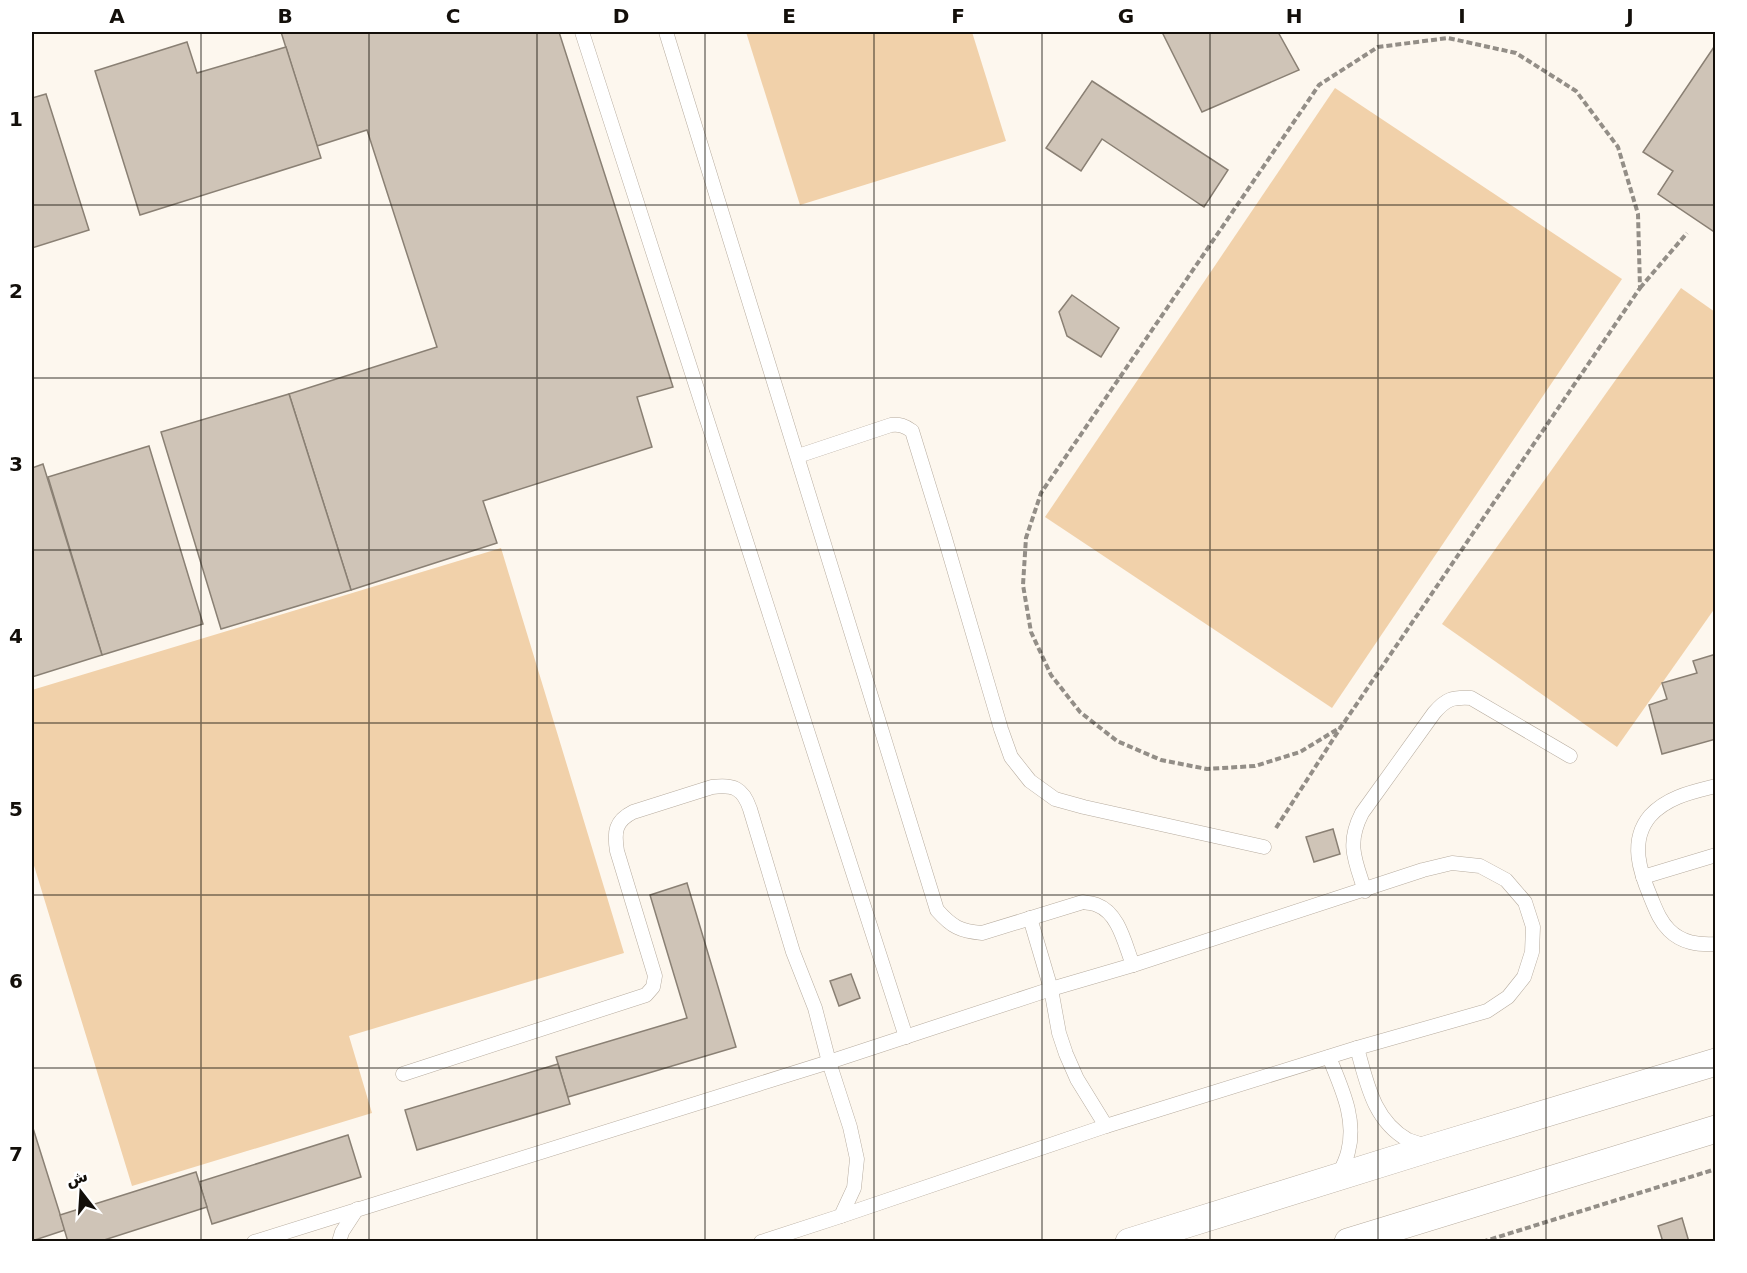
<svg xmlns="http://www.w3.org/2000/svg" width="1747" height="1273" font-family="'DejaVu Sans',Vazirmatn,sans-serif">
<rect width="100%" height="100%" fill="#fdf7ee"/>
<g fill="#f1d1aa">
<path d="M746,32H972L1006,141L800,205Z"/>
<path d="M1335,88L1622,279L1332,708L1045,517Z"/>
<path d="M1681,288L1715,312V608L1617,747L1442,624Z"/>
<path d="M501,548L624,953L349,1036L372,1113L132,1186L32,859V690Z"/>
</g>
<g fill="#cfc4b7" stroke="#8a8074" stroke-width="1.5">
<path d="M281,32H559L673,387L637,397L652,447L483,501L497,543L351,590L289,394L437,347L367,130L317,146Z"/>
<path d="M1162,32H1278L1299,70L1202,112Z"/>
<path d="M187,42L197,73L286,47L321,158L140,215L95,71Z"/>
<path d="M1716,44V233L1658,194L1673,171L1643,152Z"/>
<path d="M1092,81L1228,170L1204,207L1102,139L1081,171L1046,148Z"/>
<path d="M46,94L89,230L32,248V98Z"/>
<path d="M1072,295L1119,328L1101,357L1067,336L1059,312Z"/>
<path d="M289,394L351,590L221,629L161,432Z"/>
<path d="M149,446L203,624L102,655L48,477Z"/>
<path d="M43,464L102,655L32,677V468Z"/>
<path d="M1716,654V739L1662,754L1649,705L1667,699L1662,683L1697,673L1693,661Z"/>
<path d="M1333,829L1340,854L1314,862L1306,837Z"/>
<path d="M687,883L736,1047L568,1097L556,1057L687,1018L650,895Z"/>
<path d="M851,974L860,998L839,1006L830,981Z"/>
<path d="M558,1064L570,1104L417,1150L405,1110Z"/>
<path d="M32,1125L65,1230L32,1241Z"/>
<path d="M348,1135L361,1177L212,1224L199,1182Z"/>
<path d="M196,1172L207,1207L98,1242H68L60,1215Z"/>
<path d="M1682,1218L1689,1242H1663L1658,1226Z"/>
</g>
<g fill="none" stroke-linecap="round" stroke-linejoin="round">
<g stroke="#b7ac9f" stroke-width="15">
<g id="service">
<path d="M582,32L906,1037"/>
<path d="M666,32L937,910C952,927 960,931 982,933L1083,902C1087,903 1093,903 1097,905C1119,913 1125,945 1133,965"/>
<path d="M798,456L891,425C900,424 905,426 912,431L944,535L1001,729L1011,757L1030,781L1055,799L1084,807L1264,847"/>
<path d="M1716,786C1692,792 1667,797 1650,816C1629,841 1640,872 1651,898C1656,910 1660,921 1669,930C1682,943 1698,945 1716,944"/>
<path d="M1643,877L1716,855"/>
<path d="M1365,891C1355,860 1346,844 1362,813L1434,713C1446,699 1452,697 1471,698L1570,756"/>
<path d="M1030,918L1051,989L1059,1033L1066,1054L1077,1079L1106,1126"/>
<path d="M1357,1048C1367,1083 1373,1120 1408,1140C1414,1142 1420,1144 1426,1146"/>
<path d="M1329,1057C1341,1087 1357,1119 1348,1152C1346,1161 1341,1170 1337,1178"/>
<path d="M403,1074L646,995L653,987L655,976L617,851C614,832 615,821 633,812L712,787C733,784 743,788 750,809L793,952L815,1008L829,1062L850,1127L857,1159L854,1188L841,1216"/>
<path d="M254,1242L829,1062L1051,989L1133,965L1423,870L1452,863L1480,866L1506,880L1525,902L1533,927L1532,952L1524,977L1508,997L1487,1011L1357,1048L1106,1126L841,1216L761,1242"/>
<path d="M339,1242L342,1232L357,1209"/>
</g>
</g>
<g stroke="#b7ac9f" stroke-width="28">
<g id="minor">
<path d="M1129,1242L1431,1148L1716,1062"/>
<path d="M1348,1242L1716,1129"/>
</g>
</g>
<g stroke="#938e87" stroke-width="4" stroke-dasharray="6 3" stroke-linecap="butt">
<path d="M1640,288L1687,233"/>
<path d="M1276,828L1341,727L1640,288L1638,214L1618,147L1576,91L1516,53L1448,38L1378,47L1319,85L1041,493L1026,538L1023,585L1031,632L1051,675L1080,712L1117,741L1161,760L1207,769L1255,766L1300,752L1341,727"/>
<path d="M1482,1242L1716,1169"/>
</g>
<use href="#service" stroke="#fff" stroke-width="14"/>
<use href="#minor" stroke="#fff" stroke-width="27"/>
</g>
<path fill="none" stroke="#130f0a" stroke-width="1.5" stroke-opacity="0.55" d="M201,32V1242M369,32V1242M537,32V1242M705,32V1242M874,32V1242M1042,32V1242M1210,32V1242M1378,32V1242M1546,32V1242M32,205H1716M32,378H1716M32,550H1716M32,723H1716M32,895H1716M32,1068H1716"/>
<rect width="1747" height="1273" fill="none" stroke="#ffffff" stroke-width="66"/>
<g transform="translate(81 1192) rotate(343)" stroke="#ffffff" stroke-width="4.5" paint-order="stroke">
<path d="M0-4.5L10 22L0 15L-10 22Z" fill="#130f0a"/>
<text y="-9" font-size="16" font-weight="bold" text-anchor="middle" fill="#130f0a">ش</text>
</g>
<rect x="33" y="33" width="1681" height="1207" fill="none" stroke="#130f0a" stroke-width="2"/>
<g font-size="20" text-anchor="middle" font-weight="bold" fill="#130f0a">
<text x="117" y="23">A</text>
<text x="285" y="23">B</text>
<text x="453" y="23">C</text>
<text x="621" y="23">D</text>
<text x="789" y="23">E</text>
<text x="958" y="23">F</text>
<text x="1126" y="23">G</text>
<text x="1294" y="23">H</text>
<text x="1462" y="23">I</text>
<text x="1630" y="23">J</text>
<text x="16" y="126">1</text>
<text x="16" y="298">2</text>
<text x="16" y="471">3</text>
<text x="16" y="643">4</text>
<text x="16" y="816">5</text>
<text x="16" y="988">6</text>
<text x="16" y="1161">7</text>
</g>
</svg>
